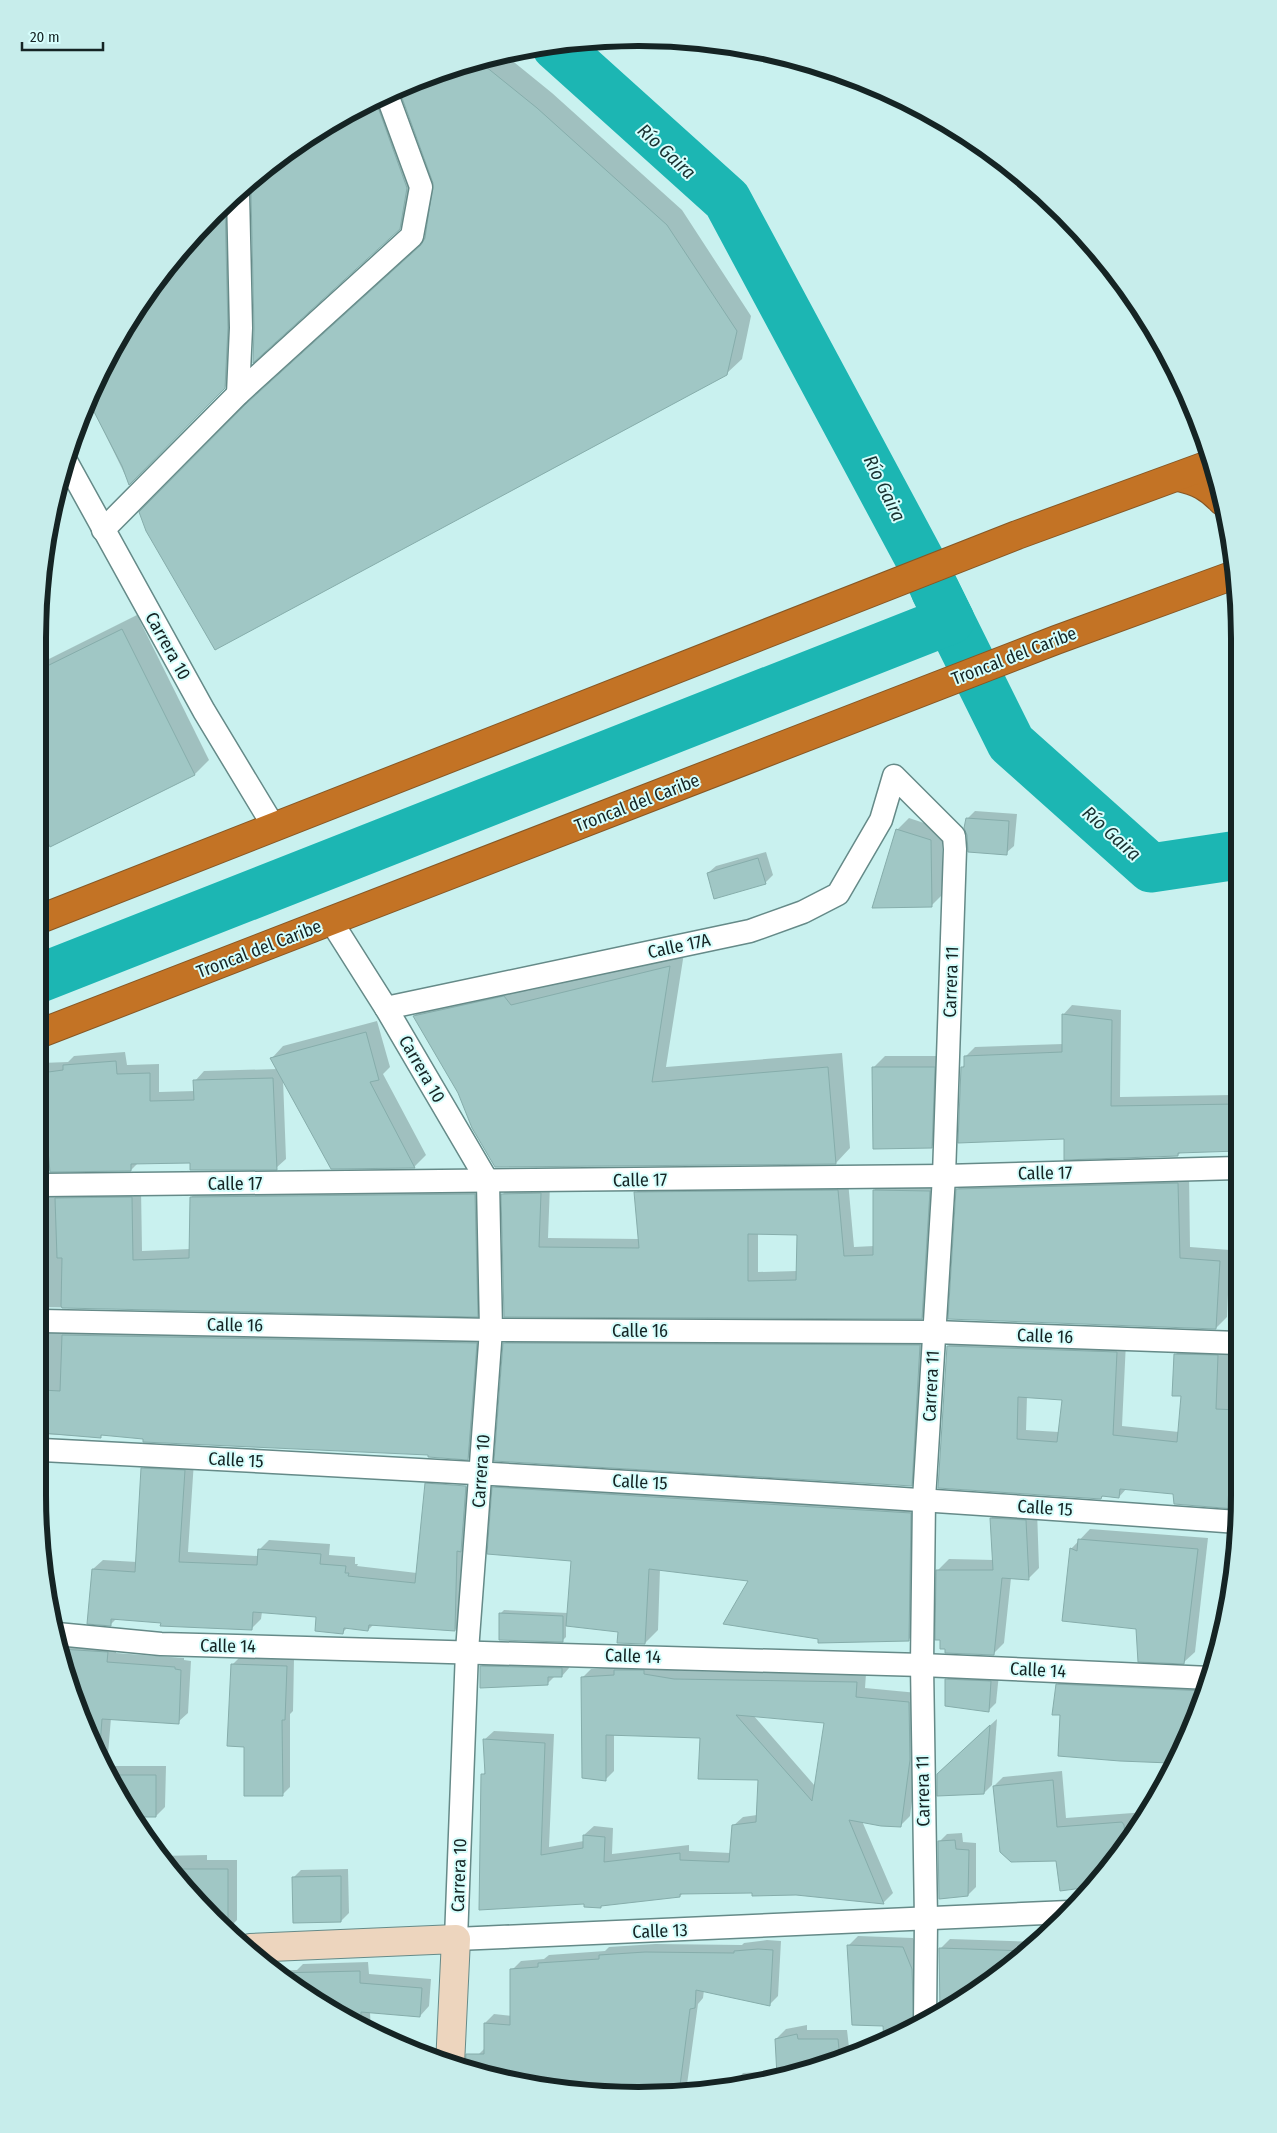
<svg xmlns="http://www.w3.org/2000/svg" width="1277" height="2133" font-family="'Fira Sans Condensed',sans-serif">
<rect width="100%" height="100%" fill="#c9f1ef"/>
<g fill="#0003" fill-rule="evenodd">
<path d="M504,54L552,93L682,210L751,316L742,359L726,374L423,244L435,183L398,89L409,83Z"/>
<path d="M391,93L415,213L399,228L255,328L252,192L249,184L305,139Z"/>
<path d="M240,192V372L129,483L90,403L139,304L214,213Z"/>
<path d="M137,615L209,760L195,774L51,846L40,824L39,664Z"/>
<path d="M975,811L1017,814L1014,846L1006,853L968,835L967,819Z"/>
<path d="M909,818L942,829L943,894L932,905L897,830Z"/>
<path d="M766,852L773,875L765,883L708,873L716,866Z"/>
<path d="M684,953L666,1067L842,1053L850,1148L836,1163L414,1016L429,1002L519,982L526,991Z"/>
<path d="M1072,1005L1121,1010L1120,1097L1231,1095V1077L1238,1070V1150L1181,1152L1178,1155L1065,1138L962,1068L965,1064V1057L975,1047L1063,1044V1015Z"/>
<path d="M377,1021L390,1067L383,1074L426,1155L414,1167L331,1168L283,1079L286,1159L276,1168L191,1162L138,1163L131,1170L41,1171V1063L68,1062L74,1056L125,1052L127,1065L159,1064V1092L195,1091V1081L204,1071L278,1069L272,1058L283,1046Z"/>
<path d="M885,1056H946L943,1135L931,1147L873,1068Z"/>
<path d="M1189,1173L1190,1247L1230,1250L1227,1317L1216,1328L958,1189L968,1178Z"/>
<path d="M848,1181L854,1247L874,1246V1190L884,1181L939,1182L931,1308L922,1318L505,1316L503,1194L512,1184H550L548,1238L640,1239L636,1193L645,1183ZM758,1233L798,1234L797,1271L758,1272Z"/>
<path d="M1238,1181V1244L1235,1243Z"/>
<path d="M41,1184L141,1188L142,1251L190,1249L191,1197L201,1188L484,1185L487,1306L477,1315L42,1307Z"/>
<path d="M42,1319L486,1334L477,1449L468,1458L429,1454L103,1434L100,1437L42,1434Z"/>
<path d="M516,1332L931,1334L922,1474L911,1485L504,1344Z"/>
<path d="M958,1336L1126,1342L1122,1426L1179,1432L1182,1395L1176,1354L1185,1345L1238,1346V1509L1175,1503L1174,1493L1127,1488L1119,1497L1104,1495L1101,1498L939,1487L948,1346ZM1027,1396L1063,1399L1059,1432L1026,1430Z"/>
<path d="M152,1459L194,1461L188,1552L258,1556L259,1550L269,1540L330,1544L329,1555L355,1557V1564H358L357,1566L417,1573L426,1484L436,1474L475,1476L465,1620L455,1630L374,1624L368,1630L348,1627L343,1632L318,1616L262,1612L261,1619L251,1629L117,1618L110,1625L93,1569L103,1560L137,1562L143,1469ZM433,1483L473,1485L472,1487L433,1485Z"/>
<path d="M506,1475L923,1500L921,1627L909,1639L820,1638L750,1580L660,1569L658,1630L645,1643L619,1631L566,1625V1637L562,1641L500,1614L504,1610L568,1613L572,1560L494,1488Z"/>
<path d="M1002,1507L1037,1510L1039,1568L1028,1579L1011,1578L1004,1643L993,1654L938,1570L949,1559L994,1560L991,1518Z"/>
<path d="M1090,1529L1208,1538L1195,1652L1184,1662L1137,1628L1071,1549Z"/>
<path d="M59,1641L117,1643L116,1653L184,1658V1660L191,1661L188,1713L178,1722L111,1718L107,1766H166L165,1807L156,1816H145V1833L100,1761L69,1687Z"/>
<path d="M240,1657L294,1659L293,1711L290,1714V1787L282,1795L245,1746L232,1665Z"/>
<path d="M489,1659L569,1661V1668L562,1676H555L547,1684L481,1666Z"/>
<path d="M653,1666L684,1671L866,1674L865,1688L918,1693L919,1750L910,1816L900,1826L862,1821L893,1893L884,1902L753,1891L683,1893L680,1896L603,1904L601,1906L586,1903L480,1909L483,1775L486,1771L484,1740L494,1731L554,1734L549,1847L584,1841V1835L594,1826L613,1828L612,1854L689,1845V1851L731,1853L733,1826L743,1817L757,1815L759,1778L702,1737L614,1734V1771L605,1780L582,1678L591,1669ZM753,1715L826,1722L815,1786Z"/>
<path d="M954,1672L999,1674L996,1703L988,1711L946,1680Z"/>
<path d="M1066,1675L1208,1688L1174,1754L1061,1714L1057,1685Z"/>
<path d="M997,1719L992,1785L984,1793L946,1766Z"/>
<path d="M1062,1771L1066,1818L1146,1812L1138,1829L1091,1886L1061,1889L1058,1860L994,1786L1003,1777Z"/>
<path d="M962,1833L963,1842L976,1843V1887L968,1895L939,1842L947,1834Z"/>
<path d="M207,1855V1860H237V1920L229,1928L159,1856Z"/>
<path d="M348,1869L349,1913L341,1921L293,1878L301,1870Z"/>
<path d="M858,1936L913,1938L922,1959L926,2020L905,2033L886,2041L884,2024L848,1946Z"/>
<path d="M950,1939L1038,1942L1004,1971L942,2010L940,1949Z"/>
<path d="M767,1940L781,1941L778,1996L769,2005L704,1990L703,1998L698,2004L686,2092L638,2095L560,2090L476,2071L478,2055L486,2047L485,2023L494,2014L512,2016V1970L521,1961L544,1959L549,1955L605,1951L609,1947L655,1944L742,1945L744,1943Z"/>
<path d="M368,1962L369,1974L431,1979L429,2006L420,2016L370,2012L371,2032L272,1971L297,1970L303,1964Z"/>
<path d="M807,2025V2030H847L850,2056L831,2064L733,2087L734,2083L743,2073L778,2071L776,2039L786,2029Z"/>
</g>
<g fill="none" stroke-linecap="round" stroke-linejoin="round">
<g stroke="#1cb6b3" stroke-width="49">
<path d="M935,590L1011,743L1151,868L1238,855"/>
<path d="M40,978L950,620L925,569L727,200L556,46"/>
</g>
</g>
<g fill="#a0c7c5" stroke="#86adab" fill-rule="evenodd">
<path d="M480,62L537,108L667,225L737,331L727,375L215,650L146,531L139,512L247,403L421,245L425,238L433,183L401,95L397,90L409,83Z"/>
<path d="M371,103L379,110L407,188L400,229L253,363L254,328L251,193L248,185L305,139Z"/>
<path d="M225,204L228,328L225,388L129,485L122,466L90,404L139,304L214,213Z"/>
<path d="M122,629L195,775L50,847L40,827L39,670Z"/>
<path d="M966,818L1009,821L1007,855L968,852L967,835L964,828Z"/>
<path d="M896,829L931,840L932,907L872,908Z"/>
<path d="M758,858L766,884L714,899L707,873Z"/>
<path d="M670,966L652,1082L828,1067L836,1164L495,1167L472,1128L458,1093L413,1016L504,996L511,1005Z"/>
<path d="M1062,1014L1112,1020L1111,1106L1238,1104V1151L1178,1153V1156L1064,1160V1139L958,1143L961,1067H964V1056L1062,1052Z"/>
<path d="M366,1032L379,1080L370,1082L415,1168L331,1169L270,1058Z"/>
<path d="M116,1061L117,1074L150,1073V1101L194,1100L193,1080L273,1078L277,1170H190V1163L131,1164V1171L50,1172L41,1073L63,1070V1065Z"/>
<path d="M872,1067H935L932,1148L873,1149Z"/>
<path d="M1178,1183L1180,1258L1220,1261L1216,1329L948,1319L956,1189Z"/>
<path d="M838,1190L844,1256L873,1255V1190L930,1191L922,1319L504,1317L501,1194L541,1193L539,1247L639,1248L634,1192ZM748,1234L797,1235L796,1280L748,1281Z"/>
<path d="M475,1194L478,1317L62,1308L61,1306L62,1258H57L55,1198L132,1197L133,1260L189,1258L190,1197Z"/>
<path d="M62,1335L477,1343L468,1460L428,1457V1455L143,1442V1439L101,1435V1438L42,1433V1390L60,1391Z"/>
<path d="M503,1343L920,1345L912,1486L494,1461Z"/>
<path d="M947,1346L1117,1352L1113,1435L1177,1442L1181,1396H1172L1174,1354L1218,1355L1216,1409L1238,1410V1502H1236L1235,1509L1174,1504L1173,1494L1120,1489L1119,1498L1102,1496L1101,1499L938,1488ZM1018,1397L1062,1400L1057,1442L1017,1439Z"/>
<path d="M141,1468L185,1470L179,1562L257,1565L258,1549L321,1554L320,1564L346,1566L345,1573H349L348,1576L415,1583L425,1483L466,1486L461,1552L457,1551L455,1631L369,1625L368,1631L344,1628L343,1634L315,1631L316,1617L253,1612L252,1630L160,1626L161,1623L111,1619V1626L87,1624L92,1569L135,1572Z"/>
<path d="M492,1487L911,1513L909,1641L818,1643V1639L723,1624L748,1581L649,1569L645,1644L617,1643L618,1632L566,1626L571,1561L487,1554Z"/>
<path d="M990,1518L1026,1520L1029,1580L1002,1578L994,1655L945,1653V1649H940V1640H935L936,1570H993Z"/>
<path d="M1078,1539L1198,1549L1184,1664L1138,1662L1136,1629L1062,1621L1070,1548L1077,1551Z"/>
<path d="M499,1613L563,1616V1642L499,1640Z"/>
<path d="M60,1649L108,1652L107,1662L175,1667V1669L181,1670L179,1724L102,1719L99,1759L69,1687Z"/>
<path d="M231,1664L287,1666L285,1720H282L283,1796H244V1747L227,1746Z"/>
<path d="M480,1666L562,1668V1677H548V1685L480,1688Z"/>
<path d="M614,1670H644V1674L674,1679L857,1682L856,1697L909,1702L910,1760L901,1827L881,1826L849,1820L884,1904L796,1895L752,1896V1893L680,1894V1897L601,1906V1908L584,1907V1904L479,1910L481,1774H485L483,1739L545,1743L541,1855L583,1848V1835L605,1837L604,1862L680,1853V1860L729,1862L732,1825L756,1822L758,1780L698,1779L700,1738L606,1735V1781L582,1778L581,1677L614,1675ZM736,1715L824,1723L812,1801Z"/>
<path d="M945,1679L991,1681L989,1712L945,1706Z"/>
<path d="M1056,1684L1206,1691L1170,1763L1120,1761L1058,1756L1060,1715H1052Z"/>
<path d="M990,1725L984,1794L937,1796V1774Z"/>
<path d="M108,1775H156V1817H135Z"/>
<path d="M1053,1780L1057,1827L1122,1822L1124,1825L1126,1844L1090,1887L1060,1891L1056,1861L1011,1862L1000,1852L993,1786Z"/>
<path d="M955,1840L956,1849L969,1850L968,1896L939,1899L938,1841Z"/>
<path d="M170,1869H228V1926Z"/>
<path d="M341,1876V1922L293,1923L292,1877Z"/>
<path d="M847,1945L903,1947L912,1969L914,2028L884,2042L883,2026L852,2025Z"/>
<path d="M939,1948L1027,1951L1004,1971L940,2011Z"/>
<path d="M758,1949L773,1950L770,2006L696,1990L695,2008L690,2009L679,2093L638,2096L560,2090L465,2068L466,2054H484V2023L510,2025V1969L538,1967V1963L599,1959V1955L645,1952L734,1953V1951Z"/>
<path d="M360,1971V1983L422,1988L420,2017L361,2012V2027L275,1973Z"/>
<path d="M797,2034L798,2039H838L840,2060L777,2076L775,2039Z"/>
</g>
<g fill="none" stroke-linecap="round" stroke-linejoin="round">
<g stroke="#658a88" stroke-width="25">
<g id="street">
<path d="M238,394L241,328L238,193"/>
<path d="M66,461L204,711L274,827"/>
<path d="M103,530L238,394L412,236L421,187L389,100L382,97"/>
<path d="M331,921L386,1008L488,1182L491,1330L467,1651L456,1939L1069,1912"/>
<path d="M386,1008L750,931L803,912L838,894L881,820L894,776L954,836L955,849L944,1176L924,1499L922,1665L926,1920L925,2021"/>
<path d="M41,1185L944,1176L1238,1168"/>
<path d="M42,1321L491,1330L934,1332L1238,1343"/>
<path d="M42,1450C441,1470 840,1493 1238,1522"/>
<path d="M57,1634L161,1644L922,1665L1210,1678"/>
</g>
</g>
<g stroke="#658a88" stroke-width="30">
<path id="secondary" d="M250,1948L456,1939L450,2065"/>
</g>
<g stroke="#865725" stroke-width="30">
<g id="highway">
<path d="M1179,477C1197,481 1209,487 1222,501"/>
<path d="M40,919L1017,535L1211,464"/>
<path d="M41,1033L1056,640L1234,575"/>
</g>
</g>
<use href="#street" stroke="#fff" stroke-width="22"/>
<use href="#secondary" stroke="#edd5be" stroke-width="28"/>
<use href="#highway" stroke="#c37325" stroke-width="28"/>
</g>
<g text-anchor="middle" stroke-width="4" stroke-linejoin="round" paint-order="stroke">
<g font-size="18" fill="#152424" stroke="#d6fefc">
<text transform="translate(168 646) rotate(61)" y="6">Carrera 10</text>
<text transform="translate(1014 656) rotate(-21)" y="6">Troncal del Caribe</text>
<text transform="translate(637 803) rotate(-21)" y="6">Troncal del Caribe</text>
<text transform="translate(679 946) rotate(-12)" y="6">Calle 17A</text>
<text transform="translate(259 949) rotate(-21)" y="6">Troncal del Caribe</text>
<text transform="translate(951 982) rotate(-88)" y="6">Carrera 11</text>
<text transform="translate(422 1069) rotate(60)" y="6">Carrera 10</text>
<text transform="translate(1045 1173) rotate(-1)" y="6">Calle 17</text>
<text transform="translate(640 1180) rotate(-1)" y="6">Calle 17</text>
<text x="235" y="1190">Calle 17</text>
<text transform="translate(235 1325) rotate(1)" y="6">Calle 16</text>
<text x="640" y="1337">Calle 16</text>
<text transform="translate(1045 1336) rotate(2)" y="6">Calle 16</text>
<text transform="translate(931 1386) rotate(-87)" y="6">Carrera 11</text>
<text transform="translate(236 1460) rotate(3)" y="6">Calle 15</text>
<text transform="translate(481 1471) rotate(-86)" y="6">Carrera 10</text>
<text transform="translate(640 1482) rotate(3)" y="6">Calle 15</text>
<text transform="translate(1045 1508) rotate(4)" y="6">Calle 15</text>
<text transform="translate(228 1646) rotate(1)" y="6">Calle 14</text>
<text transform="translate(633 1656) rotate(2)" y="6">Calle 14</text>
<text transform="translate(1038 1670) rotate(3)" y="6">Calle 14</text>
<text transform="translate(923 1791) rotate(-91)" y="6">Carrera 11</text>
<text transform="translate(459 1875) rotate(-88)" y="6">Carrera 10</text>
<text transform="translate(660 1931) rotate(-2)" y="6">Calle 13</text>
</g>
<g font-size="19" font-style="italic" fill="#193130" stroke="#d6fefc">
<text transform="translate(667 151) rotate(43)" y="7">Río Gaira</text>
<text transform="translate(885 488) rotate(64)" y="7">Río Gaira</text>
<text transform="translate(1112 833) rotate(42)" y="7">Río Gaira</text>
</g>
</g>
<path d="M0 0H1277V2133H0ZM638 46H639A592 592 0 0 1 1231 638V1495A592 592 0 0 1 639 2087H638A592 592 0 0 1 46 1495V638A592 592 0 0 1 638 46Z" fill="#c7edeb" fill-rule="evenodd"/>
<path fill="none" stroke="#152424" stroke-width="6" d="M638 46H639A592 592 0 0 1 1231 638V1495A592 592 0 0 1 639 2087H638A592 592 0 0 1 46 1495V638A592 592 0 0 1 638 46Z"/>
<path d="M22 42v8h81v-8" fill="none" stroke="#152424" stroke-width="2.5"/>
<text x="30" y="42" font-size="15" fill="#152424" stroke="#d6fefc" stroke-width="4" paint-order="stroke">20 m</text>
</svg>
